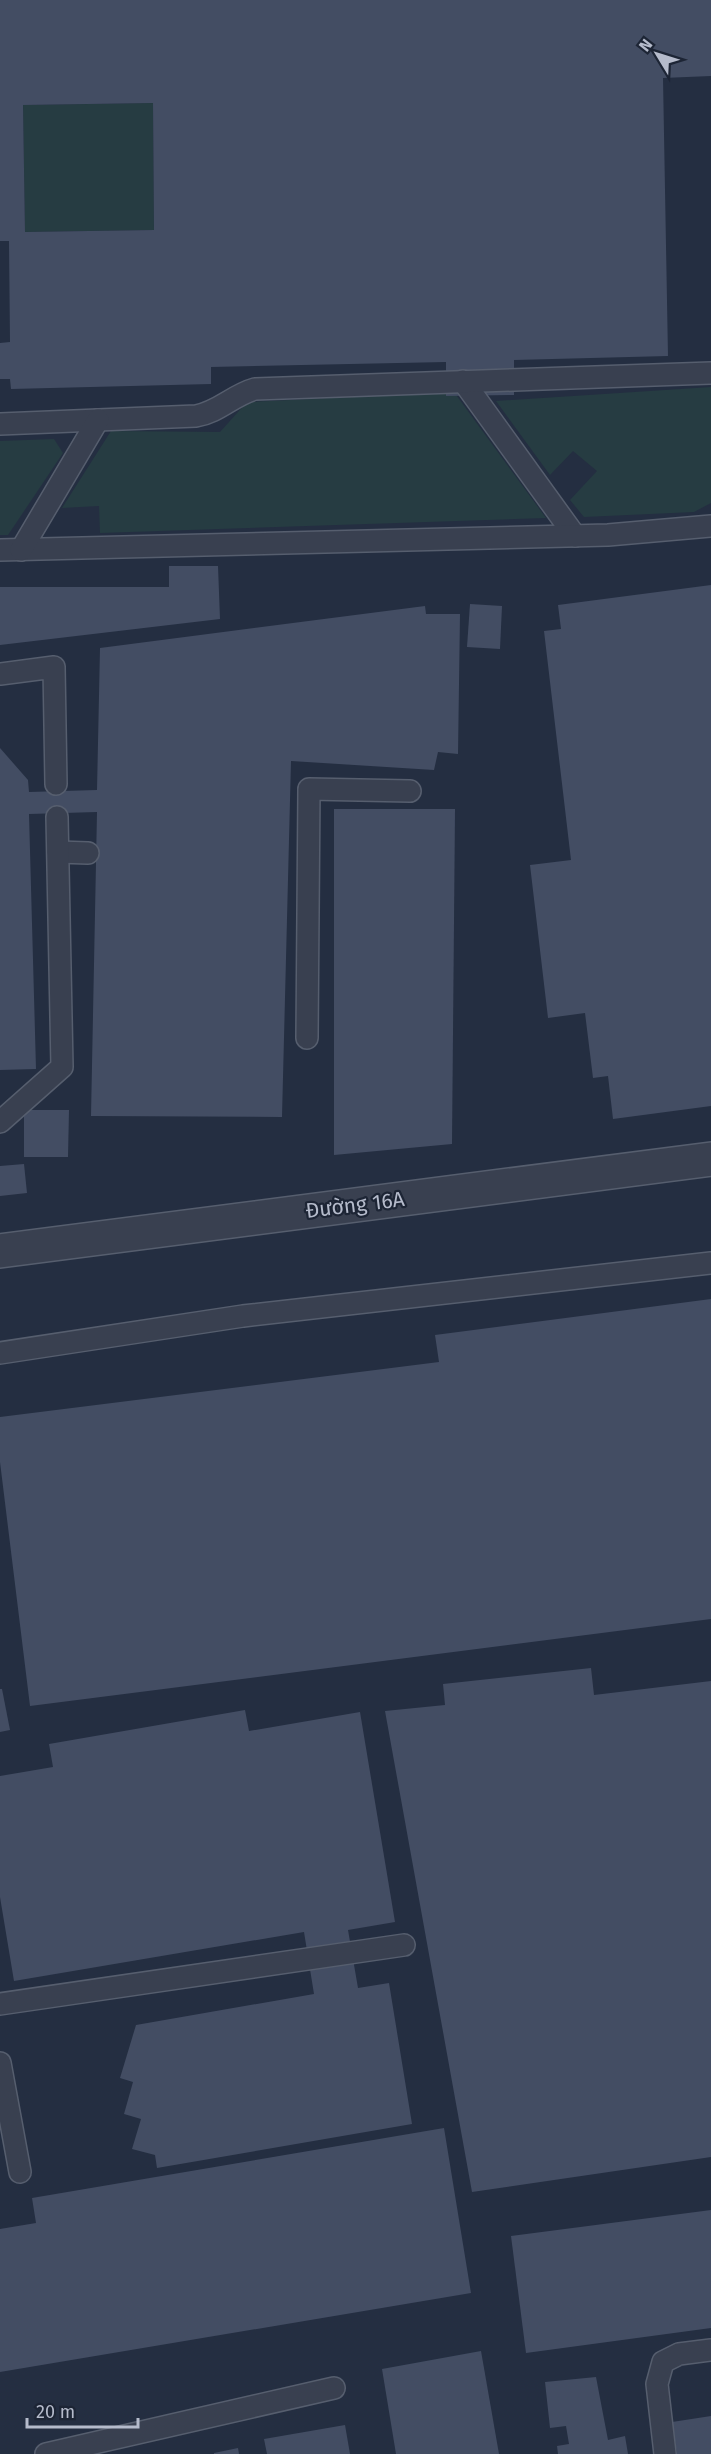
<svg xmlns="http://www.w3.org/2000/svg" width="711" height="2454" font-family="'Fira Sans',sans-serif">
<rect width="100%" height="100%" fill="#242e41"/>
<g fill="#263c42">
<path d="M153,103L154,230L25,232L23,105Z"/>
<path d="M711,387V503L694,512L584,517L570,500L597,471L573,451L550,475L496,401Z"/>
<path d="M454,392L546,518L100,533L99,506L62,508L111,431L220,432L247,402Z"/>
<path d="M54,439L63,453L8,535H0V441Z"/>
</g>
<g fill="#434d63" fill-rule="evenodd">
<path d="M0,0H711V76L663,78L668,356L514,360V395L446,396V362L211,367V384L11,389L10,379H0V343L10,342L9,241H0ZM153,103L154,230L25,232L23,105Z"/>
<path d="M169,566H218L220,619L0,645V587H169Z"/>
<path d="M711,585V1106L613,1119L608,1076L593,1078L585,1013L548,1018L530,865L571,860L544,631L561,629L558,605Z"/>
<path d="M470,604L502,606L500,649L467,647Z"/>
<path d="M425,606L426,614H460L458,754L438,752L434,770L291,761L282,1117L91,1116L97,812L29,814L36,1069L0,1070V748L28,780L29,792L97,790L100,648Z"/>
<path d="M334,809H455L452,1144L334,1155Z"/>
<path d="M24,1110H69L68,1157H24Z"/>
<path d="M24,1164L27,1193L0,1196V1166Z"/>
<path d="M711,1299V1619L30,1706L0,1462V1417L439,1362L435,1335Z"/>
<path d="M591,1668L594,1695L711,1681V2157L472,2192L385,1711L445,1705L443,1684Z"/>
<path d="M0,1689H2L10,1730L0,1732Z"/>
<path d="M245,1710L249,1731L360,1712L395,1922L348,1930L358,1988L389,1983L412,2124L157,2168L155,2155L132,2149L141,2119L124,2114L133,2082L120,2078L136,2025L314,1994L304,1932L14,1981L0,1897V1776L53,1767L49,1744Z"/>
<path d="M444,2128L471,2293L0,2372V2229L36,2223L32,2198Z"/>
<path d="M711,2210V2328L526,2353L511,2236Z"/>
<path d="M481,2351L499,2454H396L382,2369Z"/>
<path d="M596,2377L608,2440L625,2436L628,2454H558L557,2446L569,2444L566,2426L550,2428L545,2382Z"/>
<path d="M711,2416V2454H677L672,2422Z"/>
<path d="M345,2425L350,2454H267L264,2439Z"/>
<path d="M238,2448L239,2454H214V2453Z"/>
</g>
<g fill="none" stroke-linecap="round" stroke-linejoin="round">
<g stroke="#565e6e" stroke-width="24">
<g id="lane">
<path d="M463,381L575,536"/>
<path d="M0,424L196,416C219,412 233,395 255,389L711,373"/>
<path d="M0,550L608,535L711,526"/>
<path d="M21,550L98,420"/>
<path d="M0,674L54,667L56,784"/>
<path d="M58,852L88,853"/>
<path d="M307,1038L309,789L410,791"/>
<path d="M0,1122L62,1067L57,817"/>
<path d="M0,1353L243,1316L711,1263"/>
<path d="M0,2004L404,1945"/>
<path d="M0,2063L20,2172"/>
<path d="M46,2454L334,2388"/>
<path d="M665,2454L657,2384L663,2362L679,2354L711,2350"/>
</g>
</g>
<g stroke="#565e6e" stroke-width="36">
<path id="street" d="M0,1251L711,1159"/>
</g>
<use href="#lane" stroke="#394050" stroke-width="21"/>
<use href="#street" stroke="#394050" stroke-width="33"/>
</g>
<g text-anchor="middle" stroke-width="4.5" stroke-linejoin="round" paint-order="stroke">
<g font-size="21" fill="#b5bbcb" stroke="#1d2535">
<text transform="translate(355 1205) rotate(-7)" y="7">Đường 16A</text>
</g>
</g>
<g transform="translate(657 54) rotate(308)" stroke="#1d2535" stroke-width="4.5" paint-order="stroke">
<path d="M0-4.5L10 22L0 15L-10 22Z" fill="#b5bbcb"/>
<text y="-9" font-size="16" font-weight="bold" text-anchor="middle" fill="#b5bbcb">N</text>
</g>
<path d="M27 2418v9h111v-9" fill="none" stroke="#b5bbcb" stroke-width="3"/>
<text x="36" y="2418" font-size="18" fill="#b5bbcb" stroke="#1d2535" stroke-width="4.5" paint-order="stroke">20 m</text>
</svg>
